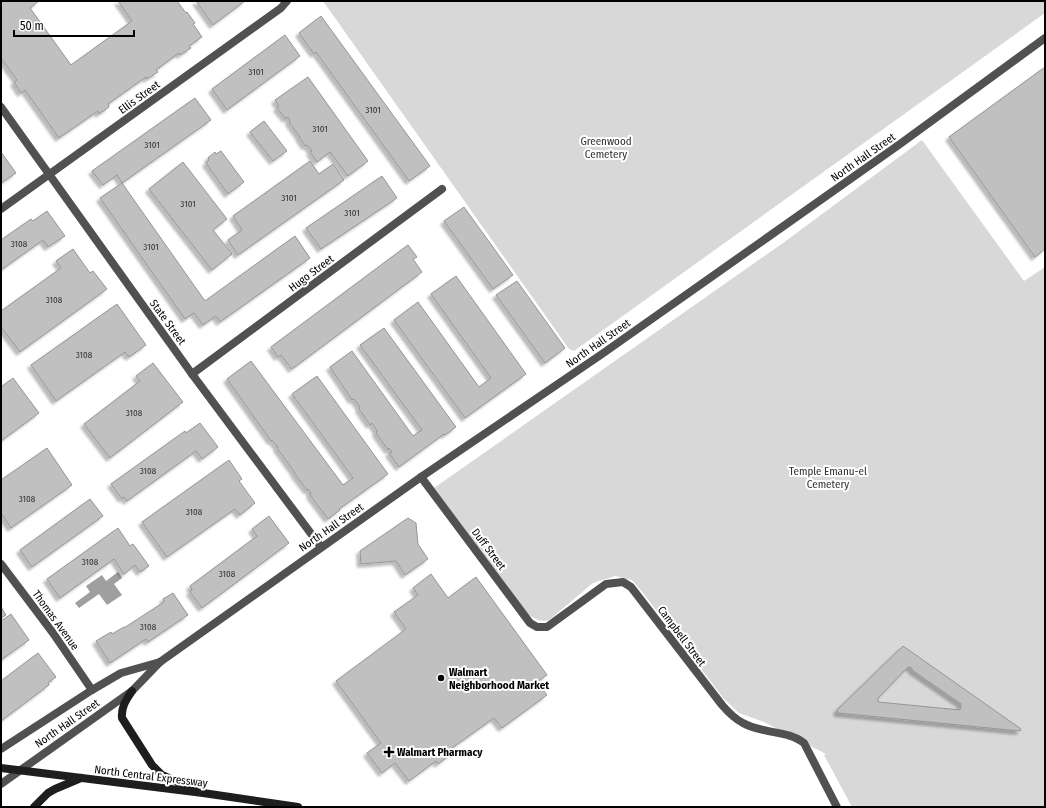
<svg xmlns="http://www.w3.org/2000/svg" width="1046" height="808" font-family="'Fira Sans Condensed',sans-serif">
<defs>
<filter id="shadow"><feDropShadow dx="-3.5" dy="3.5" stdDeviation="1" flood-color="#0004"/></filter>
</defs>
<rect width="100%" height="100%" fill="#fff"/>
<g fill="#d8d8d8">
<path d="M323,1H1045V13L574,351L569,349Z"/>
<path d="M922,140L1024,281L1045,267V807H852L824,755L826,754L764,722L739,713L724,699L643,593L632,580L615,576L593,583L549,620C540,622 535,619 528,614L434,488L783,243Z"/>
</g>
<path fill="#9f9f9f" d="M118,572L122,578L114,584L122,595L107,605L99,594L79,608L75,603L90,592L86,586L102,575L106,581Z"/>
<g fill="#c0c0c0" stroke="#959595" fill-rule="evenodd" filter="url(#shadow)">
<path d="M1,1H39L30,8L71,65L132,21L118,1H177L186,13L187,12L195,23L193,24L202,37L189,46L191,48L180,55L179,53L156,70L158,72L147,79L146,77L108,104L109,107L99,114L98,111L59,138L25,90L21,93L14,82L17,80L1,58Z"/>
<path d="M196,1H245L213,25Z"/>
<path d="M321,16L430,166L409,181L316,52L314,54L299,33Z"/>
<path d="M285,35L300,56L227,110L212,89Z"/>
<path d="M1045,67V249L1035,257L949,137Z"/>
<path d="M308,77L368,161L348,176L330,152L317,162L310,152L312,151L307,145L305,146L299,137H300L289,122L290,121L288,117L286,119L277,108L279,106L275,100Z"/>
<path d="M195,98L211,120L122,183L117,175L103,185L92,171Z"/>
<path d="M264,121L287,151L273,161L250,132Z"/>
<path d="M221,151L244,182L228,194L206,163L209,160L208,158L215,152L216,154Z"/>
<path d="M1,152L16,173L1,183Z"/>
<path d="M310,161L319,174L333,164L344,180L238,255L228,240L242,230L233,216Z"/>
<path d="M183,162L227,219L213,230L232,254L212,270L149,189Z"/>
<path d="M382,176L397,198L321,249L306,228Z"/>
<path d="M122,183L205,301L295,236L310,258L220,322L216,316L203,325L194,313L185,319L100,198Z"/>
<path d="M464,207L513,275L493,289L444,221Z"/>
<path d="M47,211L65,236L48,247L43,240L1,270V240L31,219L33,221Z"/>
<path d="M408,245L417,257L413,259L422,272L292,369L281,355L278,357L271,347Z"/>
<path d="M73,249L90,273L93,271L107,289L20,352L1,327V311L61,268L56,261Z"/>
<path d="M456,276L526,374L465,418L394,320L418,302L479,387L491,378L431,294Z"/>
<path d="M517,281L565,348L545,363L496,295Z"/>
<path d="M117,304L146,345L129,357L125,352L56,401L31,365Z"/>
<path d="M384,328L456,427L445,435L444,434L399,467L389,453L392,452L389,448L388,450L376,433L377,431L372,423L370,425L359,409L360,407L354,399L352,400L330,367L352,351L413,436L417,433L422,430L360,345Z"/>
<path d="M251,361L343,485L353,478L292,394L317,376L388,474L339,509L340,510L328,519L310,495L311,493L308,489L307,490L294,473H295L277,448L278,447L272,440L271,441L227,379Z"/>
<path d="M153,363L183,402L110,458L84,424L140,381L136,376Z"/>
<path d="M13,378L39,413L1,441V387Z"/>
<path d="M200,423L218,447L202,459L196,451L127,501L124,497L122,499L111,484L185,431L186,433Z"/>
<path d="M47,448L72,485L11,528L1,513V480Z"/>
<path d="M229,460L242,479L239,481L255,503L240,515L235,509L167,557L142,522Z"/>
<path d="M90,499L103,516L32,567L20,550Z"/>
<path d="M269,516L289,543L202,608L190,592L192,590L190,586L257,536L252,529Z"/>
<path d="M408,518L416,523L418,544L428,559L405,575L396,561L361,564L360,551Z"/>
<path d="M118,528L130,546L133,544L149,566L140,572L135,565L124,574L114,559L60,598L47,579Z"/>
<path d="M431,574L448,598L476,577L547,675L537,682L547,695L502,728L494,718L452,748L455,751L438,764L436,761L409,781L395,763L382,773L367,753L381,743L336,681L406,629L394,612L418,595L413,588Z"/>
<path d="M173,593L188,615L148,642L146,639L110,663L96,641L111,632L112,634L124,627V628L164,602L163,599Z"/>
<path d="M1,607L6,615L1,618Z"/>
<path d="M11,614L29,640L1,660V621Z"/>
<path d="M903,646L1021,729L1020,731L838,713L837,710ZM908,667L912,668V670L961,704L960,710L878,702V698Z"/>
<path d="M38,653L56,677L48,683L49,685L1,721V681Z"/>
</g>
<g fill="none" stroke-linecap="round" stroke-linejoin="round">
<g stroke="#515151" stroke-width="8">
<path d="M1,107L192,374L321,547"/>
<path d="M1,209L281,8L287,1"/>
<path d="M192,374L442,189"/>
<path d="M421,477L530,623L537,627H547L606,584L623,582L631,587L722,705C728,712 735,719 743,723C762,734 788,730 804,743L837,807"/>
<path d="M1,564L53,633L92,690"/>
</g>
<g stroke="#515151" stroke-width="8">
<path d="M1,749L92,690L121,673L160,662"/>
<path d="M1,784L132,691L160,662L421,477L602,354L900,144L1045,38"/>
</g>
<g stroke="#1e1e1e" stroke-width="8">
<path d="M132,691C126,700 121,707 122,718L152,765L162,775L195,790"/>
<path d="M1,768L203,793L298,807"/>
<path d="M34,807L48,793L55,789L81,778"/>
</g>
</g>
<g fill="#000" stroke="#fff" stroke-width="1.5">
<circle cx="441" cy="678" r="4"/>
<path d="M387 746h4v4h4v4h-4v4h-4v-4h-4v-4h4z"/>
</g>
<g text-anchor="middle" stroke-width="4" stroke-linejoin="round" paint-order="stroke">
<g font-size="9" fill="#303030">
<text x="256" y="75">3101</text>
<text x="373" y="113">3101</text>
<text x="320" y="132">3101</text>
<text x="152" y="148">3101</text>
<text x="289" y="201">3101</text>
<text x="188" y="207">3101</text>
<text x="352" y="216">3101</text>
<text x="19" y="247">3108</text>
<text x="151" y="250">3101</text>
<text x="54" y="303">3108</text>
<text x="84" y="358">3108</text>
<text x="134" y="416">3108</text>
<text x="148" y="474">3108</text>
<text x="27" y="502">3108</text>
<text x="194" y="515">3108</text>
<text x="90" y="565">3108</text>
<text x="227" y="577">3108</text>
<text x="148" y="630">3108</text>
</g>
<g font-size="11" fill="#000" stroke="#fff">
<text transform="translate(139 97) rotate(-36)" y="4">Ellis Street</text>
<text transform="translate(863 157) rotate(-35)" y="4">North Hall Street</text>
<text transform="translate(311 273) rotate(-37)" y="4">Hugo Street</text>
<text transform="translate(168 322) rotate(54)" y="4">State Street</text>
<text transform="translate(598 343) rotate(-35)" y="4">North Hall Street</text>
<text transform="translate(331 527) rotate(-35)" y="4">North Hall Street</text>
<text transform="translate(489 549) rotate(53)" y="4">Duff Street</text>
<text transform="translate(56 620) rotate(54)" y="4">Thomas Avenue</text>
<text transform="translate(682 636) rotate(53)" y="4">Campbell Street</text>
<text transform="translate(67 723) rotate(-35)" y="4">North Hall Street</text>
<text transform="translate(151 776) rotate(7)" y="4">North Central Expressway</text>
</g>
<g font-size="11" fill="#2f2f2f" stroke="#fff">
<text x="606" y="145">Greenwood<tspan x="606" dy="13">Cemetery</tspan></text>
<text x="828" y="475">Temple Emanu-el<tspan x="828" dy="13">Cemetery</tspan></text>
</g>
<g font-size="11" font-weight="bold" fill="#000" stroke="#fff" text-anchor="start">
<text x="449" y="676">Walmart<tspan x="449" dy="13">Neighborhood Market</tspan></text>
<text x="397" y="756">Walmart Pharmacy</text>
</g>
</g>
<rect width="1046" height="808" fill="none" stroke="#000000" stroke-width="4"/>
<path d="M14 30v6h120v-6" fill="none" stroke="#000000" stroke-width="2"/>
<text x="20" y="30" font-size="12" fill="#000000" stroke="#ffffff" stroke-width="3" paint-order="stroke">50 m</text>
</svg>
